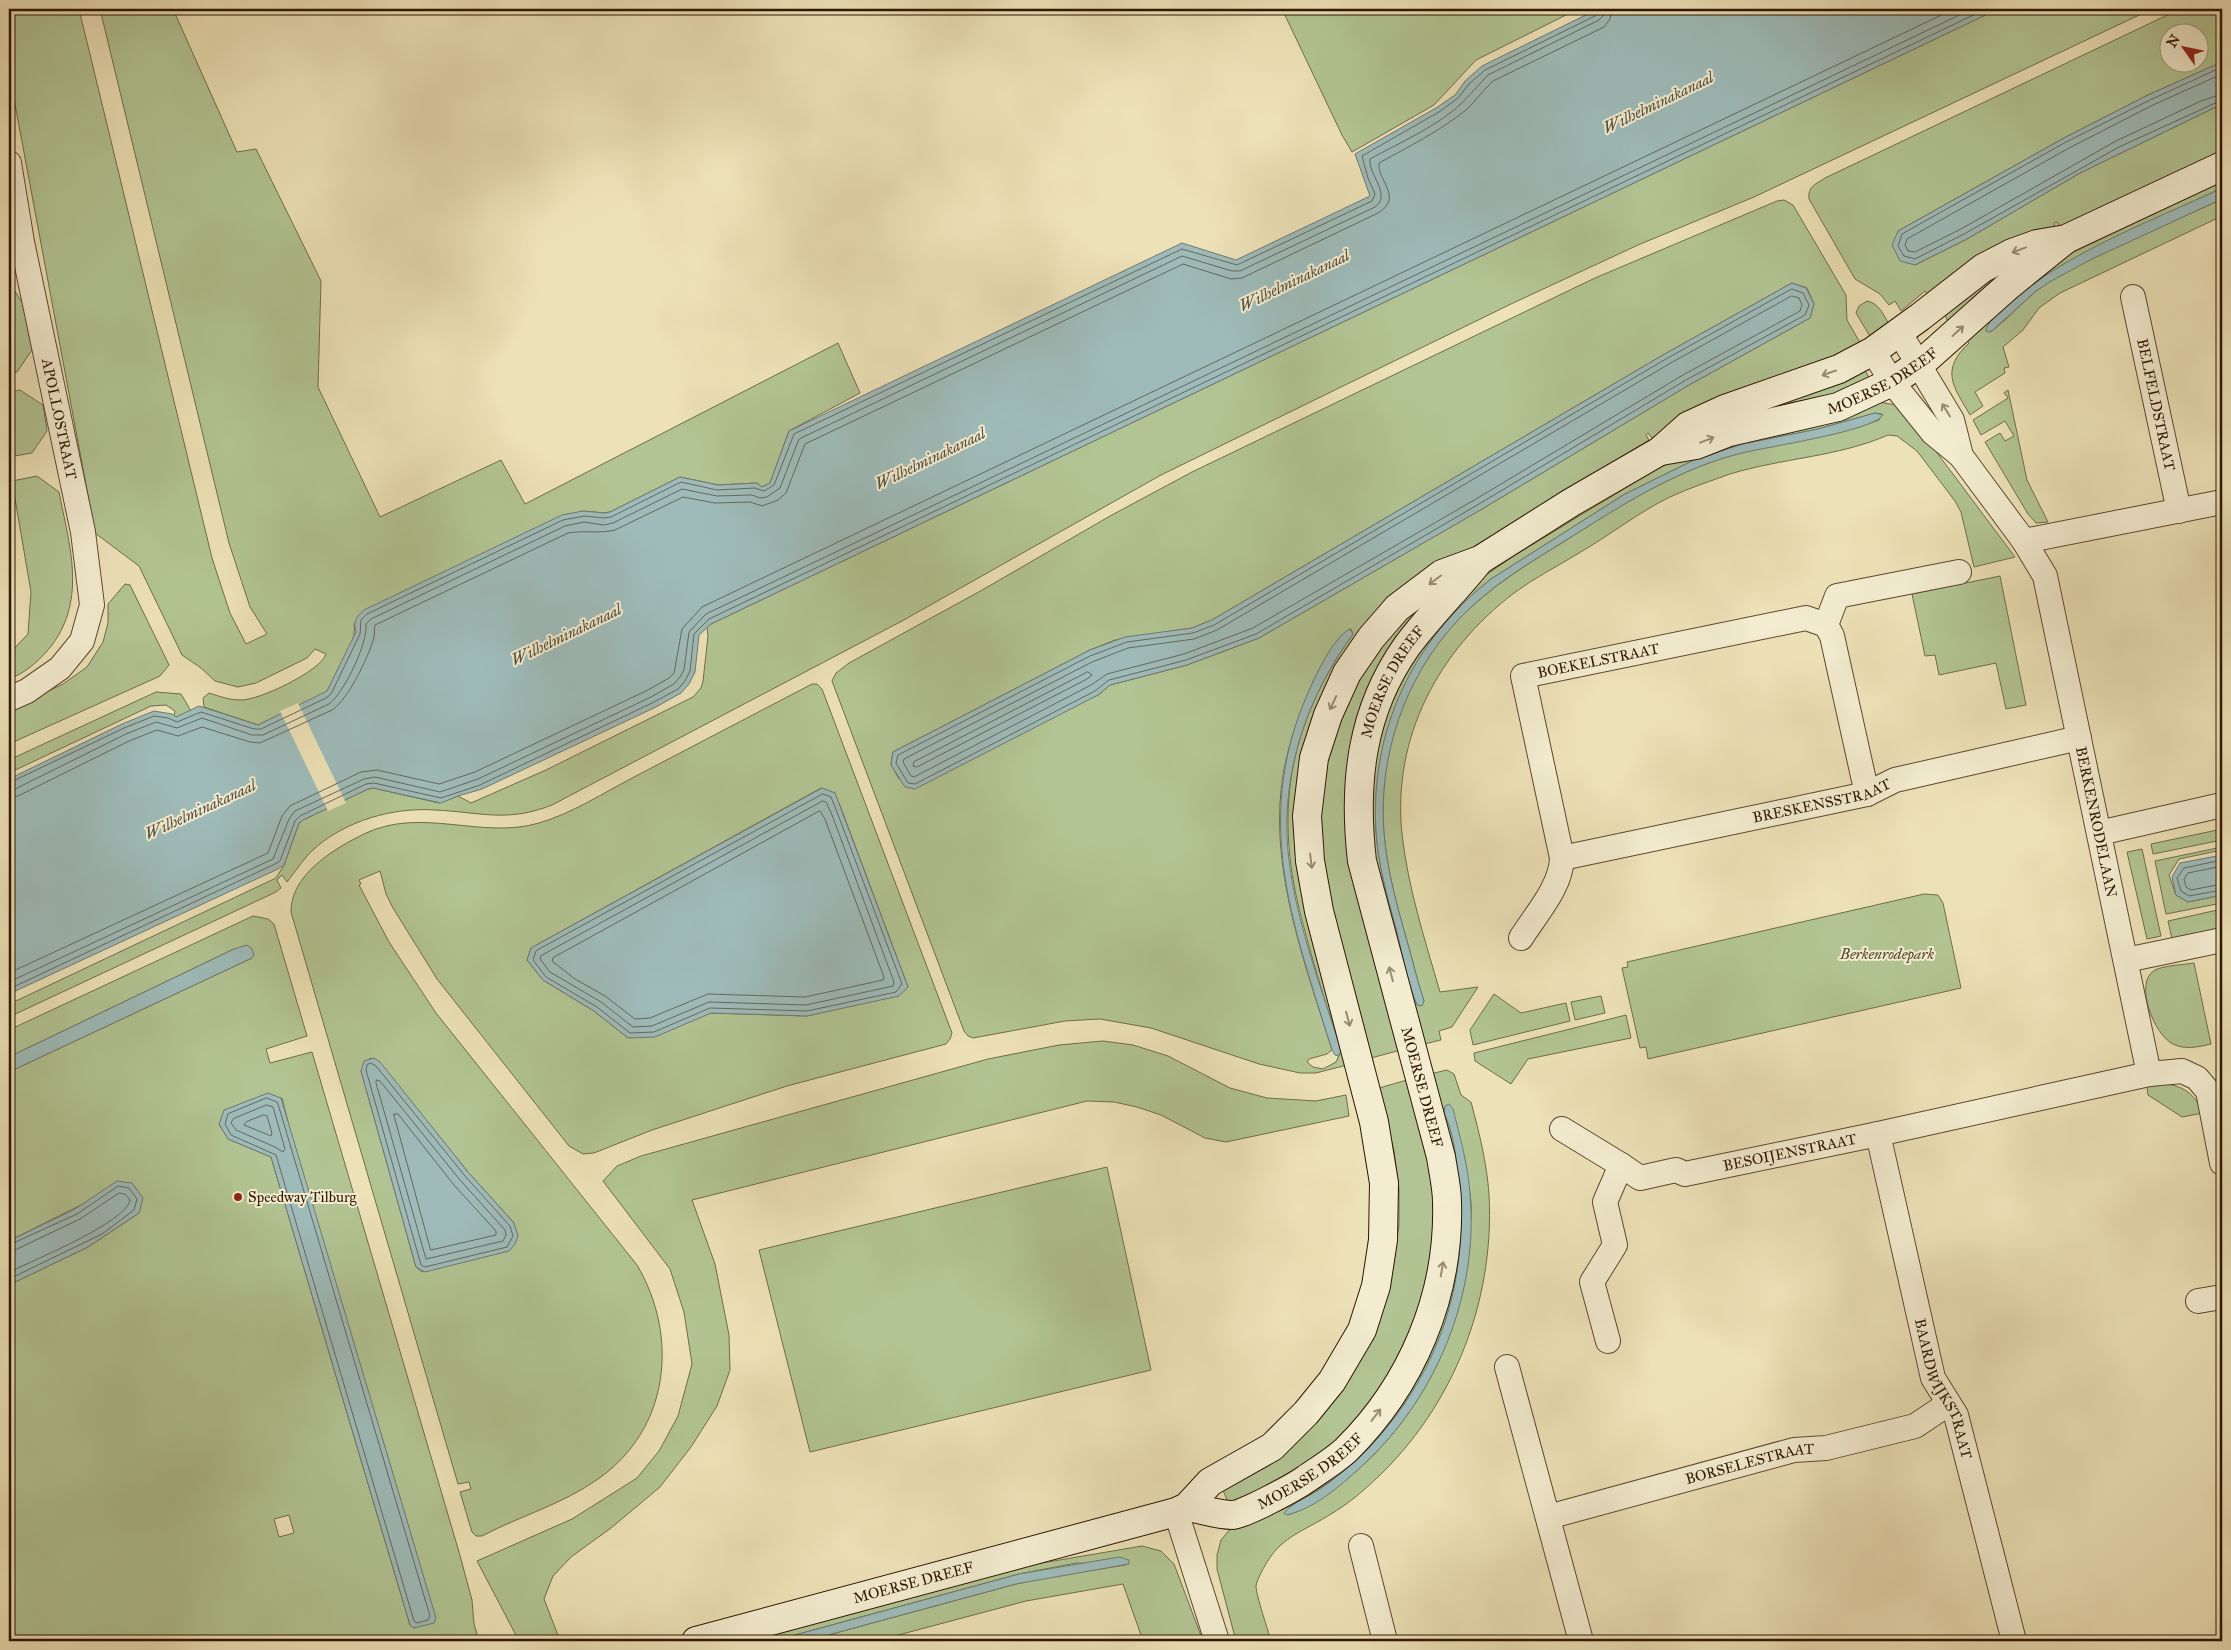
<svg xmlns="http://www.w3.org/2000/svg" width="2231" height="1650" font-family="'IM FELL Great Primer',serif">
<rect width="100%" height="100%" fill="#ede1b7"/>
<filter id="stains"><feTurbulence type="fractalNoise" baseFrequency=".004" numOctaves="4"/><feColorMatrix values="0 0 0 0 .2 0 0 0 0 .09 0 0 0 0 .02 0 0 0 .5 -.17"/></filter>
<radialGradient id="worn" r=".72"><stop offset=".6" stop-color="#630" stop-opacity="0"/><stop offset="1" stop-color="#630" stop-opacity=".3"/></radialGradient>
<g fill="#b2c493" stroke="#706d4a" fill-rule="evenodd">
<path d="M9,9H79L212,558L230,613L246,644L267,634L250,607L229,543L100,9H173L237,152L256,149L321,281L318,387L380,517L501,460L525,504L838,343L860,393L789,431L770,483L762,487L757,483L718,485L680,477L610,512L604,513L583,511L354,624C358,642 336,674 327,691L323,694L258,725L204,707L203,698L209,693C219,696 229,700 240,700C258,701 321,671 326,654L315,649L307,658L256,683L238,687L215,681L201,668L182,655L139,566L95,533L9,72Z"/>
<path d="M1282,9H1578L1476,60L1434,105L1352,152L1342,135Z"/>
<path d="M1998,9H2152L1754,197L1638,245L1511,304L1161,475L902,621L552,805C507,823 480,812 435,810C393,807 345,821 314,849C303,859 296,871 287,882L282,875L277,880L281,888L276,892L9,1017V1002L18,1000L276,878L284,865L299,823L303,820L368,789L373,788L439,803L458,796L471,803L546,770L693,697L701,688L703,681L708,636L707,628L711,624Z"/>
<path d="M2180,9H2222V62L2148,95L2064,138L1898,231L1915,265L1967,239L2080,173L2222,104V152L2059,227L2057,222L2054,223L2056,229L1929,296L1925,291L1901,311L1895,301L1889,305L1880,294L1855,279L1809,199C1807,187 1816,184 1825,178ZM2168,32H2198V62H2168Z"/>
<path d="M2222,182V188L2062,265L2049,274L1990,332C2009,319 2024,299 2043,286C2094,252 2166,225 2222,199V216L2060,293L2039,308L2023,330L2003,347L2009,367L2004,368L2005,373L1975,392L1983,406L1970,415C1953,386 1940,370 1969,343L1963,336L2061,258Z"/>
<path d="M1784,200L1793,205L1846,295L1847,320L1862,346L1668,429L1652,438L1648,433L1646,435L1649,440L1427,576L1305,753L1351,1064L1316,1073H1300L1259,1064L1151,1028L1100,1019L1065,1021L973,1038L968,1036L964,1031L832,681L836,673L849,663L984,589L1110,516L1192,472L1595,278L1777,201ZM1792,283L1807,288L1814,304L1810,318L1689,385L1482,509L1259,638L1187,665L1110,685L1098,695L899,779L891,764L893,752L1090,650L1115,640L1192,628L1212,620L1663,355ZM1351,629L1353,634C1287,727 1273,814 1303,924C1310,951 1318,978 1326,1004C1331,1020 1337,1035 1341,1051L1336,1062L1323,1069L1313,1067L1307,1062L1309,1059L1327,1054L1332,1050C1306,967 1272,877 1281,790C1285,753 1297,718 1312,684C1319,669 1336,635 1351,629Z"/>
<path d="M1989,276L1994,283L1948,322L1945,315L1981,280Z"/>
<path d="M9,282L23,304L32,350L17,372L9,374Z"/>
<path d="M1867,301C1880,303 1885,318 1891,328L1872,340L1856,313L1859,306Z"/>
<path d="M1864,368L1871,382L1816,403L1753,413L1791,404L1790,398Z"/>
<path d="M20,390L43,405L47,431L32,453L9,457V392Z"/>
<path d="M2008,390L2027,480L2048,522L2036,523L2028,514L1985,442L2000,433L2005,441L2014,436L2005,421L1981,435L1973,420L2008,398L2004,393Z"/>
<path d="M1878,402L1897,405L1911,418L2015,557L1974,567L1961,512L1955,501L1917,451L1897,436L1888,435C1838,457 1782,458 1730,474C1711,481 1689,488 1670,497C1639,512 1610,535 1579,553C1558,566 1534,578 1514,593C1438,651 1392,738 1402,834C1408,888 1425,940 1440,992L1478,987L1452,1027L1439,1031L1441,1040L1420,1045L1376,885L1368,825L1380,725L1410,659L1479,580L1512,557L1658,468L1678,458ZM1875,413L1882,414L1879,420C1827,441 1769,442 1717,460C1662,479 1613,510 1565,541C1527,564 1490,587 1459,619C1405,675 1377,756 1384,834C1387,870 1397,906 1407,941C1413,961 1417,981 1424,1001L1420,1006L1417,1005C1407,981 1402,953 1396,928C1387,896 1378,864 1376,831C1370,732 1413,640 1491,579L1625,494L1696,459L1735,446L1818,429Z"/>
<path d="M37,476L59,492C69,544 87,598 52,645C42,658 29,670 14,677L9,676V654L28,634L31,592L12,481Z"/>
<path d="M2000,576L2026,705L2006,709L1996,663L1939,675L1935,655L1925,656L1912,594Z"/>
<path d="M125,584L130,585L169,665L160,676L9,744V710L63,684L87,667L103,642L108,623V604Z"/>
<path d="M1428,594L1357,727L1401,1050L1371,1058L1335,930L1319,853L1323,773L1351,691L1375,651Z"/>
<path d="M812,684H817L822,689L952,1033L950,1039L946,1044L787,1086L652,1130L594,1153L583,1154L569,1146L437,979L393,908L386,894L380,871L359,880L361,884L359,885L389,942L436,1013L637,1265C679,1336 670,1429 598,1479C563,1504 520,1516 482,1536H476L472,1532L460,1492L471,1489L469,1482L458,1484L291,912C290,875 335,848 364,834C421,806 481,840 539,823C571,814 605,792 634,777C693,746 753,715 812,684ZM821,788L834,793L841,808L908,987L807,1016L711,1013L628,1038L594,1011L543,980L527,960L531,948ZM370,1058L377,1060L468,1172L514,1223L422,1272L416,1267L361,1071Z"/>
<path d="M156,692L181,694L191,711L176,717H174L175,711L166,705L151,706L9,773V760Z"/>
<path d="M2222,829V840L2153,854L2151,844Z"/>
<path d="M2222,847V850L2179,859L2169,875L2176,895L2188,902L2222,895V903L2166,914L2155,861Z"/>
<path d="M2142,849L2161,936L2147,939L2127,852Z"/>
<path d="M1924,894L1938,895L1943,903L1961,988L1648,1059L1646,1047L1640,1048L1622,968L1628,967L1627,962Z"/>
<path d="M2222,909V928L2172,939L2168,921Z"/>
<path d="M253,916L268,919L274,924L307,1036L266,1049L270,1063L312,1052L459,1552L472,1600L474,1624L479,1641H9V1285L88,1247L139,1213L142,1197L133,1185L85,1203L9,1241V1072L252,958L234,949L9,1057V1030ZM282,1098L415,1628L410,1625L271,1157L228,1139L219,1124ZM289,1515L294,1533L279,1537L274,1519Z"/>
<path d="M2194,963L2211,1044C2198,1047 2185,1050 2173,1044C2154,1035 2133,982 2155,970C2166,965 2182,965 2194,963Z"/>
<path d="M1494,994L1521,1013L1566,1003L1570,1021L1473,1045L1470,1030Z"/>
<path d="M1601,996L1605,1013L1575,1020L1571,1002Z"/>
<path d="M1626,1015L1631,1038L1528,1059L1511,1084L1475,1061L1474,1053Z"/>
<path d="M1103,1041L1133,1045L1168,1056L1230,1088L1267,1098L1316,1101L1346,1095L1349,1116L1226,1142L1205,1138L1161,1115L1137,1107L1114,1102L1087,1101L692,1200L715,1264L729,1335L730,1370L717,1406L691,1447L660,1487L611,1528L571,1557L553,1576L544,1599L559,1638L518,1639L477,1561L572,1519L637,1478L659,1451L678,1416L692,1364L684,1312L670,1269L603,1181L617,1166L641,1156L988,1059L1059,1045Z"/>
<path d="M1447,1070L1454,1074L1461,1095L1471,1102C1479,1132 1487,1163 1489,1195C1495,1305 1450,1415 1366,1488C1354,1499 1340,1509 1326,1517C1305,1530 1283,1537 1269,1559C1265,1565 1257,1579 1256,1586C1256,1595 1268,1630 1271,1641H1236L1217,1569V1555L1221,1540L1231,1528L1294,1498L1440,1319L1430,1074ZM1445,1107C1453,1133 1466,1168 1470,1194C1472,1205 1471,1217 1470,1228C1468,1326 1420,1422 1343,1482C1326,1495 1308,1508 1288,1515L1289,1508C1308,1495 1328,1484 1346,1470C1427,1403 1472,1291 1460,1186C1457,1162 1455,1135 1444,1113Z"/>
<path d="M1407,1080L1430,1163L1436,1217L1428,1286L1396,1370L1351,1427L1307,1466L1229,1505L1223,1490L1260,1469L1390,1282L1399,1225V1189L1394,1151L1379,1088Z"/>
<path d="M2164,1084C2183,1085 2196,1095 2203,1113L2182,1117L2148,1095L2147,1087Z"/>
<path d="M1107,1167L1151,1370L810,1452L759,1250Z"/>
<path d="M1142,1546L1161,1551L1174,1564L1203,1641H1143L1123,1584L1026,1601L876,1641H806L1016,1584L1055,1576L1125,1565L1076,1563L1019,1574L773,1641H750L1036,1564Z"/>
</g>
<g fill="#9ebbb9" stroke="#71796f">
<path d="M1598,9H1998L711,624L699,635L695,672L689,684L681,693L656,707L482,789L458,796L441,803L373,788L368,789L303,820L299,823L284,865L278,869L9,994V779L122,724L154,711L172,714L176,717L199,706L258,725L327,691L356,632C353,621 356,617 364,610L562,515L583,511L604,513L610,512L680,477L718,485L757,483L762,487L770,483L789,431L1182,243L1236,260L1370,196L1355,154L1436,108L1455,95L1465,81L1482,66Z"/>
<path d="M2222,62V104L2080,173L1967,239L1915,265L1900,261L1892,245L1898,231L2064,138L2148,95Z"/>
<path d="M2222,188V199L2092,259L2053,280L2036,291L1993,330L1989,332L1986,331C1987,323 1996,315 2002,310C2060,254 2150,222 2222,188Z"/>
<path d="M1792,283L1806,288L1814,304L1810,318L1689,385L1482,509L1259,638L1187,665L1110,685L1098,695L915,789L905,787L891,765L893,752L1090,650L1125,637L1192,628L1212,620L1663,355Z"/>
<path d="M1875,413L1883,415C1871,432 1764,447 1738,454C1676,470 1622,505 1568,539C1529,563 1490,586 1458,620C1405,677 1378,755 1384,833C1387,870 1397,906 1407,941C1413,961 1417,981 1424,1001L1422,1006L1417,1005C1407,981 1402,953 1396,928C1387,896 1378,864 1376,831C1370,731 1412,641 1491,579L1625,494L1696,459L1743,444L1818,429Z"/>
<path d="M1350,629L1353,634C1307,697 1281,772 1288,851C1294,916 1320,984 1340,1047L1341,1051L1338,1056L1335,1055L1332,1050C1292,921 1250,816 1312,684C1319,669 1335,636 1350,629Z"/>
<path d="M822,788L835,793L908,987L899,996L807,1016L711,1013L655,1037L628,1038L594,1011L543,980L527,960L531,948Z"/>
<path d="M2222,855V895L2188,902L2176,895L2172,877L2180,863Z"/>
<path d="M247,945L252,949L254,955L252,958L9,1072V1057L234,949Z"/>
<path d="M374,1058L380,1062L468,1172L514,1223L518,1236L515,1244L509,1251L425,1272L416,1267L361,1071L364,1061Z"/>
<path d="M268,1093L281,1098L436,1618L434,1623L414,1628L410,1625L271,1157L228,1139L219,1124L224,1110Z"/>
<path d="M1449,1104L1453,1109C1460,1137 1468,1165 1470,1194C1479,1293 1437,1396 1365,1463C1344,1483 1316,1508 1287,1515L1284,1513C1293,1502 1308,1497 1319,1490C1336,1478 1352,1465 1366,1451C1439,1375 1471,1280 1458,1176C1456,1155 1453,1131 1444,1113L1445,1106Z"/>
<path d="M117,1181L132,1183L143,1198L139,1213L88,1247L9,1285V1241L75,1209Z"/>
<path d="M1119,1557L1129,1560V1564L1016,1584L806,1641H773L1019,1574Z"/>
</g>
<path fill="#ede1b7" d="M298,703L346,803L328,811L280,711Z"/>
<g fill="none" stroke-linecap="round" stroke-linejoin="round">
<g stroke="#66685c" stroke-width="1">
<path d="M2222,67L2150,100L2066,142L1902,234L1898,246L1904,256L1915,259L1964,234L2119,147L2222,100"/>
<path d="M2222,74L2153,105L2069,148L1907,239L1905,245L1908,251L1915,252L1961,229L2116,141L2201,101L2222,94"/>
<path d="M1792,289L1803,293L1809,305L1805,315L1686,380L1479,504L1256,634L1186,660L1109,680L1095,691L915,784L908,783L896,763L898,755L1090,656L1127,642L1193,633L1214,625L1666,359Z"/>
<path d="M1792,296L1799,298L1802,305L1800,311L1683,375L1476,499L1253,628L1184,654L1107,674L1091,685L914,777L911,776L903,762L904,759L1092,662L1128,648L1194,639L1217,630L1669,364Z"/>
<path d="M1088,672L1092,675L1087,679L917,767L913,766L914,762Z"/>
<path d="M9,783L124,728L154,716L168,718L177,722L201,712L254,729H261L326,698L331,694L360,634L361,620L367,614L563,520L584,516L604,518L611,517L681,482L717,490L755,488L764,491L774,485L794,434L1182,249L1237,265L1372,201L1375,194L1368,178L1362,156L1439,112L1458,98L1469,84L1485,70L1595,16L1598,9"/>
<path d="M9,790L15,789L126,734L156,722L177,728L202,718L252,735H263L329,704C344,693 368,643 366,624L371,619L565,526L584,522L604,525L613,523L682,489L717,496L752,495L760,498L767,497L780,488L799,439L1182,256L1232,271H1240L1375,207C1392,194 1368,175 1370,159C1399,143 1438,126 1462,103C1471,94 1479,84 1488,75L1599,20L1603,16L1605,9"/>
<path d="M823,794L831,797L837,812L902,984L896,992L807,1011L710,1008L654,1032L630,1033L597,1007L546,977L533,960L536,951Z"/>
<path d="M9,797L18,796L129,741L157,730L178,736L202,727L250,742L260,743L332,710C348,700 369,656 374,637C375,633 374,629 375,625L568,533C585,530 600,534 615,530L683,497L715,503L750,502L762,506L778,500L786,493L805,444L1183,264L1231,279L1242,278L1378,213C1404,197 1377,181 1379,163C1408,147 1440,131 1466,110C1476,101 1483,90 1493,81L1604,27L1610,19L1612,9"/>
<path d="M823,801L826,802L832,815L894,982L893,986L806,1005L709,1002L652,1026L633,1027L601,1002L550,972L540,959L541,956Z"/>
<path d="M820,811L825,819L884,977L883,980L805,997L708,994L650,1018L635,1019L605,996L575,979L552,961L553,958Z"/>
<path d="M2222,860L2184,868L2177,878L2181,891L2189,896L2222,890"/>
<path d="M2222,866L2188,873L2184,879L2186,887L2191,890L2222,884"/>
<path d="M9,973L268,853L282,816L290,806L361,772L377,770L439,784L475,772L648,690L669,678L674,673L682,629L702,607L1954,9"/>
<path d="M9,982L273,859L289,819L295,811L364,779L375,777L440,792L478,779L651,697L674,684L680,677L684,670L689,632L706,614L1972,9"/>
<path d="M9,989L275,864L280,861L295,821L300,816L366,784L374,783L441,798L480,785L654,702L678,689L685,681L690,671L694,634L709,619L1986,9"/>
<path d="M371,1063L376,1066L465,1176L510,1226L513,1236L507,1247L425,1267L421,1265L366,1070L367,1065Z"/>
<path d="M377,1080L380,1081L460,1180L505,1230L506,1235L503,1241L426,1259L376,1083Z"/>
<path d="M267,1098L277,1102L278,1104L430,1616L428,1620L417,1623L414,1621L276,1155L231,1135L225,1124L228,1114Z"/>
<path d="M267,1105L273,1107L285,1149L283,1152L275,1147L236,1130L231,1123L233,1119Z"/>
<path d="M394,1114H398L454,1185L496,1231V1235L431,1250Z"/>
<path d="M264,1115L267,1116L272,1133L271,1136L244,1125L246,1122Z"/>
<path d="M9,1245L77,1214L118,1186L129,1188L137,1199L134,1210L102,1234L9,1279"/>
<path d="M9,1252L15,1250L80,1219L119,1193L125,1194L130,1200C127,1222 30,1262 9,1272"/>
</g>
<g stroke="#5d492e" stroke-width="26">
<g id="street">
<path id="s1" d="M9,163L22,242L83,532L92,605L82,641L60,668L27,691L9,699"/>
<path id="s2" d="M2133,297L2179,511"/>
<path d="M1899,332L1952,420L1961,456"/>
<path id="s3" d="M1873,351L1892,382L1933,433L1961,456L2024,541L2045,576L2149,1074L2182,1071L2197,1078L2208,1091L2222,1163"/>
<path d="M2024,541L2222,502"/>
<path d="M1826,625L1837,596L1959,572"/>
<path d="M2099,833L2222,805"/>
<path id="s4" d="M1562,858L1867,794L1895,780L2079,738"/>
<path id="s5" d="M1521,938C1536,914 1561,887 1562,858L1523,676L1806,618L1826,625L1832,636L1867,794"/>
<path d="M2126,960L2222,940"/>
<path d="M1562,1129L1621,1165"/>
<path id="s6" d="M1878,1134L1933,1378L1956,1415L2014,1641"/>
<path d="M2198,1301L2222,1297"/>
<path id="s7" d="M1608,1341L1592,1282L1615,1245L1605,1202L1621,1165L1640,1178L1676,1170L1685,1174L1878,1134L2149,1074"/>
<path d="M1507,1367L1581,1641"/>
<path d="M1176,1512L1217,1641"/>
<path id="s8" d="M1548,1517L1794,1450L1826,1448L1915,1426L1948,1404"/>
<path d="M1361,1546L1385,1641"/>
</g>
</g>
<g stroke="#2d1600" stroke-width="30">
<g id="secondary">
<path id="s9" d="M1661,451L1696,445L1729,432L1838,407L1892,382L1926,359L2008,286L2065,240"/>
<path id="s10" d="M1187,1507C1201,1509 1217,1515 1232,1515C1243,1515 1295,1487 1306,1479C1319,1470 1334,1461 1346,1450C1412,1385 1450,1295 1447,1202C1447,1187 1443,1171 1441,1157L1362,861C1353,783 1361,711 1407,646C1429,616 1456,590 1479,561"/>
<path id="s11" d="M696,1641L1176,1512L1187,1507L1210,1482L1272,1447L1306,1413L1332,1381L1362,1330L1376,1286L1383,1240L1384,1183L1374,1122L1319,911L1310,861L1307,816L1314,758L1328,715L1347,673L1371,638L1397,608L1442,574L1480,560L1572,502L1660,451L1688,426L1725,409L1839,369L1873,351L1920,317L1983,268L2012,253L2037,244L2066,239L2222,166"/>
</g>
</g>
<use href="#street" stroke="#f3ecd0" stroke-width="24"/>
<use href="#secondary" stroke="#f3ecd0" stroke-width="28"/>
</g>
<defs><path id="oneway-shaft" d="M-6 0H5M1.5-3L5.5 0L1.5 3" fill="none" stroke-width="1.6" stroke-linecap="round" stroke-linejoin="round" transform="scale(1.25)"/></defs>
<g stroke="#9a8c72">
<use href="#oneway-shaft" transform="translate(2019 250) rotate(159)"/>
<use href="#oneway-shaft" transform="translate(1958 331) rotate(-42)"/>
<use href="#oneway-shaft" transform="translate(1829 373) rotate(161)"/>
<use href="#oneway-shaft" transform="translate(1946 410) rotate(-122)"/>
<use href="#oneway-shaft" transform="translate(1707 440) rotate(-21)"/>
<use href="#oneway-shaft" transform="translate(1435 580) rotate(143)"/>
<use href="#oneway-shaft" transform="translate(1333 703) rotate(115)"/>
<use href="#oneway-shaft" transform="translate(1311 861) rotate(83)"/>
<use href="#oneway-shaft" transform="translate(1391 974) rotate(-105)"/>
<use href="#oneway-shaft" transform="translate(1348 1019) rotate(75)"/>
<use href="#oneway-shaft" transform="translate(1442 1269) rotate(-80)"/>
<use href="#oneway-shaft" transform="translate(1376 1415) rotate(-52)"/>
</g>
<circle fill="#8f2418" stroke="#f3ecd0" stroke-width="2" cx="238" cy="1197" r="5"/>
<g text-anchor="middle" stroke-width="4" stroke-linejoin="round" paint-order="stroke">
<g font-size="15" fill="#2d1600" stroke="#f3ecd0">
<text dy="5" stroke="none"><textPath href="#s9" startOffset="234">MOERSE DREEF</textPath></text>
<text dy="5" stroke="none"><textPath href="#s2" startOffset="110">BELFELDSTRAAT</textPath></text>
<text dy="5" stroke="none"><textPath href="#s1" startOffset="261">APOLLOSTRAAT</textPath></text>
<text dy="5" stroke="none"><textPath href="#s5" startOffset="354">BOEKELSTRAAT</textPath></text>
<text dy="5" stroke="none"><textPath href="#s10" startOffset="991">MOERSE DREEF</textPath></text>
<text dy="5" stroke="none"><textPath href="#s4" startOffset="266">BRESKENSSTRAAT</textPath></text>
<text dy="5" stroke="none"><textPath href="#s3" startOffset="536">BERKENRODELAAN</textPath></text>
<text transform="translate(1422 1087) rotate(75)" y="5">MOERSE DREEF</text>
<text dy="5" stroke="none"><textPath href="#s7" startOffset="366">BESOIJENSTRAAT</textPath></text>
<text dy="5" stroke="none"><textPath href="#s6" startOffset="264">BAARDWIJKSTRAAT</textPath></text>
<text dy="5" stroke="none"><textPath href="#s8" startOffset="209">BORSELESTRAAT</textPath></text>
<text dy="5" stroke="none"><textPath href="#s10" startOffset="136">MOERSE DREEF</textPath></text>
<text dy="5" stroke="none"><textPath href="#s11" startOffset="225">MOERSE DREEF</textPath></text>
</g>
<g font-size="15" font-style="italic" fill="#554a2c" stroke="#f3ecd0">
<text x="1887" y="959">Berkenrodepark</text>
</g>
<g font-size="15" fill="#2d1600" stroke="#f3ecd0" text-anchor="start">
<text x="248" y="1202">Speedway Tilburg</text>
</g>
<g font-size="16" font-style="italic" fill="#555041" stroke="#f3ecd0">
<text transform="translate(1658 102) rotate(-26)" y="6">Wilhelminakanaal</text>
<text transform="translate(1294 280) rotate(-26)" y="6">Wilhelminakanaal</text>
<text transform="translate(930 458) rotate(-26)" y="6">Wilhelminakanaal</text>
<text transform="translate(566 634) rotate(-26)" y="6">Wilhelminakanaal</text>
<text transform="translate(200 809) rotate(-25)" y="6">Wilhelminakanaal</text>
</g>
</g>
<rect width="2231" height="1650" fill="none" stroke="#ede1b7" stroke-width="30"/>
<rect x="10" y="10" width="2211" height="1630" fill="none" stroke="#2d1600" stroke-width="2.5"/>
<rect x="15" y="15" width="2201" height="1620" fill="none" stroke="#2d1600"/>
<g transform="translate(2184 48) rotate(303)"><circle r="24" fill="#f3ecd0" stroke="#a4967d"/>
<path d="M0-4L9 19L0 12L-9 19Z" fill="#8f2418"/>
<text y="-8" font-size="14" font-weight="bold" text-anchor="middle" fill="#2d1600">N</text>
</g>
<rect width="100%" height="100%" filter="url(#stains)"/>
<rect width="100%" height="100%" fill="url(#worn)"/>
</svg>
